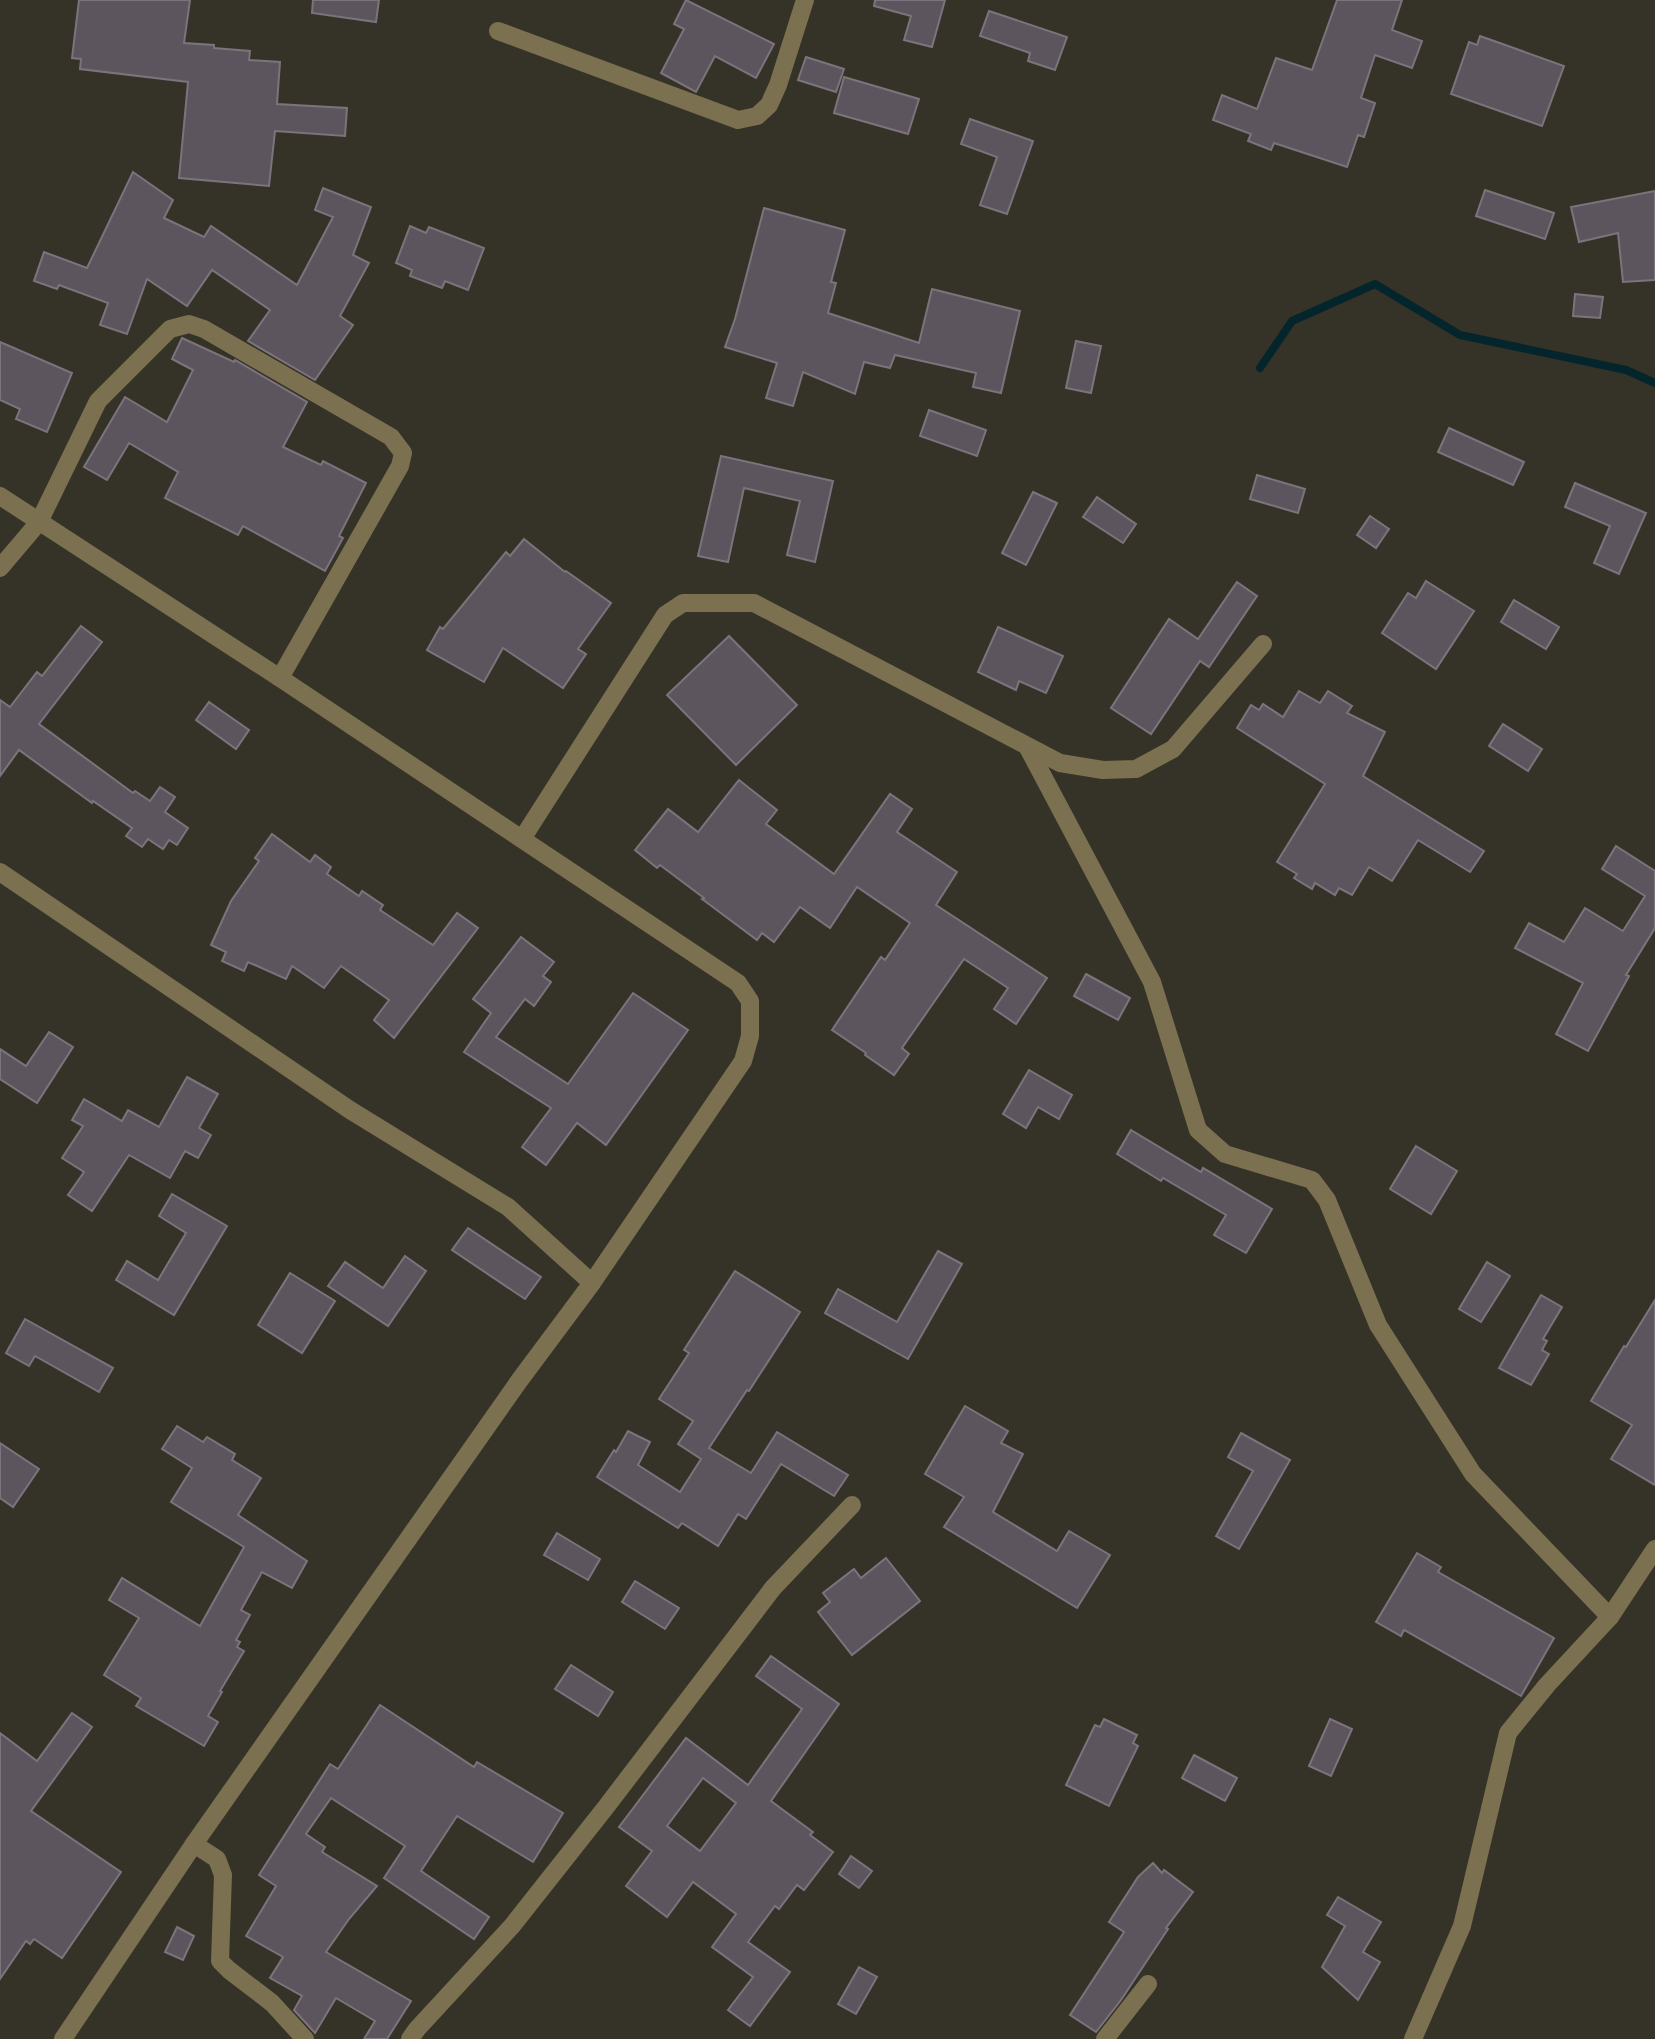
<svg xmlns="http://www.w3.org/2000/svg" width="1655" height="2039" font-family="Manrope,sans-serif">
<rect width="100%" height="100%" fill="#353228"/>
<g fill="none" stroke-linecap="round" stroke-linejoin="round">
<path stroke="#05252d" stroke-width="8" d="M1260,368L1292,321L1375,284L1460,335L1626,370L1655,383"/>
</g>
<g fill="#5d555e" stroke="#7c737c" stroke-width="2" fill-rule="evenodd">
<path d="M79,0H190L184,43L214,45V48L250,51L249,60L280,62L277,104L347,108L345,136L275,131L269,186L179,178L188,82L80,69L81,59L72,58Z"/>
<path d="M313,0H379L376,22L312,13Z"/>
<path d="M686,0L774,44L756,78L715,56L696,92L661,73L684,29L674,24Z"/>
<path d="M875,0H945L932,47L904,40L911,16L874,6Z"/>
<path d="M1337,0H1402L1392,30L1422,41L1412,68L1375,55L1361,98L1375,103L1364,137L1358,135L1347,167L1274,143L1271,150L1248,141L1251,134L1213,120L1222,95L1257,109L1276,58L1312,70Z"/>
<path d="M989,11L1067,37L1055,70L1028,61L1030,53L980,36Z"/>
<path d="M1480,36L1564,66L1542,126L1451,94L1469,42L1477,45Z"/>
<path d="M806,57L844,69L836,92L798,80Z"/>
<path d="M844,77L919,99L908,134L834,113Z"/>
<path d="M970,119L1033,141L1007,214L980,205L997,157L961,144Z"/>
<path d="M133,172L173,200L164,218L204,237L211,226L297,285L333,217L315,210L323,188L371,207L353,255L369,263L340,316L353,325L315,380L248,341L270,310L212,270L187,306L147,279L127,334L100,325L108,303L59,285L57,289L34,281L44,252L87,268Z"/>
<path d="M1485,190L1554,213L1545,239L1476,216Z"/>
<path d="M1655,191V280L1623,282L1618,233L1579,242L1571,207Z"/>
<path d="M764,208L845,230L831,282L836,283L828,313L919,343L932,289L1020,311L1001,393L973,387L976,373L895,355L890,368L864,362L855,394L803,372L793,406L766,398L777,363L725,347L735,319Z"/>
<path d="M410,226L426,233L429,227L484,248L468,290L445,281L442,288L410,276L412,270L396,263Z"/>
<path d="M1575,294L1603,297L1600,318L1573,316Z"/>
<path d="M182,338L234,362L235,360L307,402L283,447L321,465L323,461L366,483L339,536L343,538L325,571L243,526L238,535L165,498L178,472L129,443L107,480L84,467L125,397L167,422L193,370L172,359Z"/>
<path d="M1076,341L1101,346L1091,393L1066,388Z"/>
<path d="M0,342L72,373L47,432L16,419L20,409L0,400Z"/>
<path d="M929,410L986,430L977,456L920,436Z"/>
<path d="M1449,428L1524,462L1513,485L1438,452Z"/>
<path d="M721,456L833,481L815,562L787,555L800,501L744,488L728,562L698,556Z"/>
<path d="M1257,475L1305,489L1298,513L1250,499Z"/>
<path d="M1575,483L1646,513L1619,574L1594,563L1610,526L1565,507Z"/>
<path d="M1033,492L1057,503L1026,565L1002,553Z"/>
<path d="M1097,497L1136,524L1123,543L1083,517Z"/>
<path d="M1370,516L1389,529L1376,548L1357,535Z"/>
<path d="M524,539L565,572L566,571L611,603L578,649L586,654L563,688L503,648L484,682L427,650L440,627L443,629L506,552L510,556Z"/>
<path d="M1426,581L1474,611L1436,669L1382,633L1408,593L1416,598Z"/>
<path d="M1237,582L1257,596L1209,667L1200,661L1151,734L1111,708L1169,619L1198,639Z"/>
<path d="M1514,600L1559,627L1546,649L1501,622Z"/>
<path d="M81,626L102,642L39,724L133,793L135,791L150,801L160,787L175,797L165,812L188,828L177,845L169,840L163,849L148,839L142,847L126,836L132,828L93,801L92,803L19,750L0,776V700L10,707L37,672L42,676Z"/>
<path d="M998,627L1063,656L1046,693L1019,681L1016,690L978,672Z"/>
<path d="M729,636L797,705L736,765L667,695Z"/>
<path d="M1299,691L1320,703L1328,691L1352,706L1347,713L1385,732L1363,776L1484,851L1470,872L1418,840L1392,881L1369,867L1352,895L1339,888L1335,895L1315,883L1312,889L1294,878L1297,874L1277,862L1325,784L1237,728L1251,705L1259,710L1263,704L1283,717Z"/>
<path d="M209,702L249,730L236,749L196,720Z"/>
<path d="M1503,724L1542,749L1528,771L1489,746Z"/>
<path d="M739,780L777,810L766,824L834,874L890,794L912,809L897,832L957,872L936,905L1047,978L1016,1024L994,1009L1008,988L964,959L902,1048L909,1054L894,1075L865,1055L866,1053L832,1030L881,957L885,960L910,923L857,887L830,928L800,907L774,942L762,933L757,940L702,899L704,898L660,865L657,868L635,850L668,809L698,832Z"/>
<path d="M272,834L310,862L315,855L331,867L327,874L359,896L362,891L383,905L380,910L433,945L457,913L478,928L394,1038L374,1020L389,1000L341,966L324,988L292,966L286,979L248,962L244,971L222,961L226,952L211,945L231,901L259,861L255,858Z"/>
<path d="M1616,846L1655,871V928L1626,975L1629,976L1588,1051L1556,1034L1583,983L1515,948L1529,923L1564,942L1585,908L1623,931L1645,896L1602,869Z"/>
<path d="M521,937L554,962L543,976L551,982L534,1006L525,999L496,1037L568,1084L633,993L688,1030L606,1145L577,1123L546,1165L522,1147L551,1108L464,1052L491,1013L473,999Z"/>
<path d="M1086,974L1130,998L1118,1020L1074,996Z"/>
<path d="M49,1032L73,1047L37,1103L0,1079V1049L26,1066Z"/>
<path d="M1029,1070L1072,1095L1059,1119L1038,1107L1026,1128L1003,1114Z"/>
<path d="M187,1077L218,1094L199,1128L211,1135L198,1158L185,1151L170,1178L129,1155L92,1211L68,1195L84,1172L62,1158L83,1126L72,1120L84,1099L122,1121L128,1110L159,1127Z"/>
<path d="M1131,1130L1201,1172L1203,1168L1272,1209L1246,1253L1214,1235L1226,1215L1163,1178L1161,1181L1117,1154Z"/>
<path d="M1416,1146L1457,1171L1431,1214L1390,1189Z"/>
<path d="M172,1194L227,1226L174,1315L116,1280L127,1261L158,1280L186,1233L159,1216Z"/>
<path d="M468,1228L541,1277L525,1299L452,1250Z"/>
<path d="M938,1251L962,1264L908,1359L825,1313L838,1289L897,1322Z"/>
<path d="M405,1256L426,1271L388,1326L328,1286L345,1262L383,1288Z"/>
<path d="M1487,1262L1510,1276L1481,1322L1459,1309Z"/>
<path d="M735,1271L800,1312L749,1391L747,1390L709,1448L751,1473L777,1432L848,1475L834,1496L781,1464L746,1519L738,1514L718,1546L682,1523L678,1528L597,1477L614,1450L616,1452L628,1431L650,1442L638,1465L680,1492L701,1459L678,1444L693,1421L659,1399L689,1353L684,1350Z"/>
<path d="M290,1273L335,1301L302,1353L258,1325Z"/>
<path d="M1541,1295L1562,1307L1543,1339L1547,1341L1542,1350L1549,1354L1531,1385L1499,1368Z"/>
<path d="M1655,1300V1485L1611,1459L1632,1425L1591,1401L1624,1346L1626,1347Z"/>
<path d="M25,1319L113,1368L99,1392L35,1356L29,1366L6,1353Z"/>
<path d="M965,1406L1008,1431L1001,1443L1023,1454L993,1512L1057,1551L1069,1531L1110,1555L1077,1608L944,1527L964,1497L925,1474Z"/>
<path d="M177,1426L203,1442L207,1437L235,1454L232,1460L261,1478L238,1515L307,1561L292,1588L262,1572L241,1610L250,1615L236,1640L240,1642L237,1647L244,1651L220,1691L222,1692L208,1716L218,1722L204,1746L136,1706L141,1698L104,1675L139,1618L109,1600L122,1578L200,1626L244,1547L171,1502L192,1468L162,1449Z"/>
<path d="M1241,1433L1290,1460L1239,1549L1216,1536L1253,1471L1228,1457Z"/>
<path d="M0,1443L39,1469L13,1507L0,1498Z"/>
<path d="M557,1533L600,1559L588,1580L544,1555Z"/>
<path d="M1417,1553L1441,1567L1438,1572L1554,1638L1521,1696L1404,1630L1401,1636L1376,1622Z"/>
<path d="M886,1558L920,1601L852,1655L818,1612L830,1602L823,1593L854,1569L861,1578Z"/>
<path d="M635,1581L679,1608L665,1629L622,1602Z"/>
<path d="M771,1656L839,1704L771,1801L813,1832L810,1835L833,1852L804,1890L797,1885L779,1909L775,1906L748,1942L790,1972L750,2026L728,2010L753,1977L712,1947L736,1914L693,1882L667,1917L626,1886L652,1851L619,1827L686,1738L748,1785L802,1709L756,1676ZM703,1778L736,1803L700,1851L667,1826Z"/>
<path d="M571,1665L613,1692L598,1716L555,1689Z"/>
<path d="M380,1705L474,1767L477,1762L563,1813L533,1862L457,1816L421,1871L489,1917L474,1939L384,1878L405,1846L331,1798L306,1834L325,1847L322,1852L377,1886L349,1919L326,1952L411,2001L387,2039H364L375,2021L336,1998L315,2033L294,2010L302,1996L270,1978L283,1957L246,1936L276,1886L259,1875L330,1764L338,1769Z"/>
<path d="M72,1713L92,1727L31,1811L121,1872L62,1958L34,1939L30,1944L26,1941L0,1979V1733L37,1761Z"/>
<path d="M1104,1719L1137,1735L1133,1743L1138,1746L1109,1806L1066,1785L1095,1725L1100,1727Z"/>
<path d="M1330,1719L1352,1729L1331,1776L1309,1766Z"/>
<path d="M1194,1755L1237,1778L1225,1801L1182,1778Z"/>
<path d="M851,1856L872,1871L859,1888L839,1874Z"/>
<path d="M1153,1863L1162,1873L1164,1870L1193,1892L1166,1928L1168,1929L1121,2000L1096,2032L1070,2015L1124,1932L1109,1922L1138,1877Z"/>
<path d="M1338,1897L1381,1922L1363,1952L1380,1962L1358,2000L1322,1967L1345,1926L1327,1915Z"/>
<path d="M177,1927L194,1936L183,1960L165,1952Z"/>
<path d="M859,1967L877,1977L856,2014L838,2004Z"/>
</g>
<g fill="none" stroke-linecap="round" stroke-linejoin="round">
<g stroke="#7b704f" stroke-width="18">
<path d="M498,31L738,120L757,116L769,105L778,85L805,0"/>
<path d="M0,496L280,678L738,983L750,1001V1036L743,1061L592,1283L519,1381L194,1844L63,2039"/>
<path d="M0,568L39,522L98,401L170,329L189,324L204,329L391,437L403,453L400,466L280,678"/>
<path d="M1027,746L1152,982L1198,1130L1225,1154L1312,1180L1327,1200L1378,1325L1473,1474L1610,1617"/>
<path d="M522,839L665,615L683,603H754L1060,763L1103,770L1136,769L1173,749L1263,644"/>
<path d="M0,872L350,1110L508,1207L592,1283"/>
<path d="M194,1844L217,1859L223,1875L220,1961L229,1970L272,2003L305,2039"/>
<path d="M410,2039L417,2029L512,1926L606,1807L773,1588L852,1505"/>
<path d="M1105,2039L1148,1984"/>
<path d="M1413,2039L1462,1926L1508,1733L1547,1685L1610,1617L1655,1549"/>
</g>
</g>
</svg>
